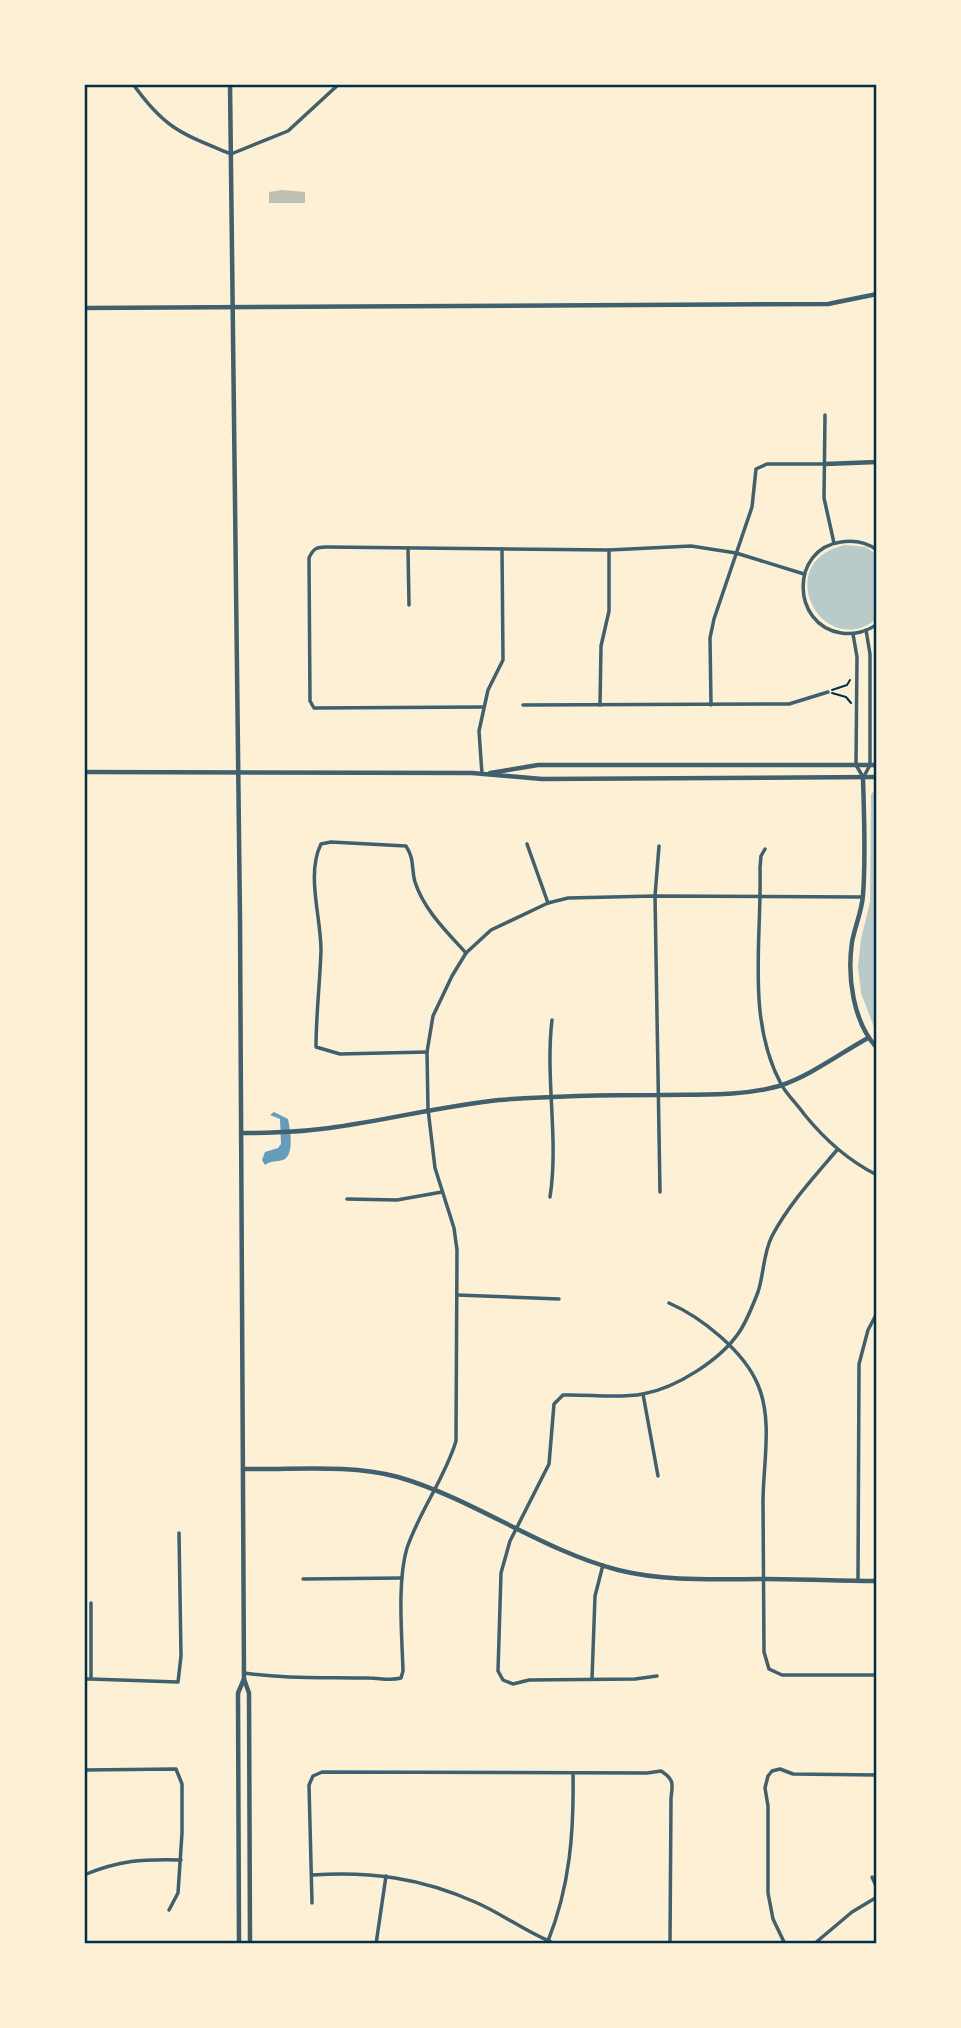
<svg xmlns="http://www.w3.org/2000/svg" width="961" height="2028" font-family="Montserrat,sans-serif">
<rect width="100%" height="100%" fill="#fdf0d5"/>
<g fill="#b9caca">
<path d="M845,545L866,547L877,555V619C821,662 770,561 845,545Z"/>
<path d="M877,786V1035L861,993L858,966L861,939L870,902L871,795Z"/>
</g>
<path fill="#669bbc" d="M274,1112L288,1119C290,1128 295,1156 283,1160C276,1162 272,1160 265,1165L262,1160L265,1152L278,1148L281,1144L280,1119L270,1115Z"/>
<path fill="#bec0b2" d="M282,190L305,192V203H269V192Z"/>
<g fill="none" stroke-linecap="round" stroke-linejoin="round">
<g stroke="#003049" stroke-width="2">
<path d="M832,690L847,685L850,680"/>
<path d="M832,693L846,697L851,703"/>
</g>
<g stroke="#3f606c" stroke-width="3.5">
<path d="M133,84C165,129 182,134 231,154L288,131L339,84"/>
<path d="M825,415L824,498L834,543"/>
<path d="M408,548L409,605"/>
<path d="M877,550C866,542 854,540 841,542C790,549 791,625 841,633C853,635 867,632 877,624"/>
<path d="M853,634L857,657L856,765L863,777"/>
<path d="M523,705L789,704L828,692"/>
<path d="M600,705L601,646L609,611V550"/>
<path d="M711,705L710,638L714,619L752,507L756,469L767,464H825"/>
<path d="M484,707L314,708L310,701L309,558C313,549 316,547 326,547L609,550L691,546L736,553L804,574"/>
<path d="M482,774L479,731L488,690L503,660L502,549"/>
<path d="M863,778L870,765V654L866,630"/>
<path d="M527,844L548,903"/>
<path d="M659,846L655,896L660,1192"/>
<path d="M765,849L761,856L760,868C762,939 746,1019 781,1084C787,1095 797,1104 804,1114C825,1140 847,1160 877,1175"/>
<path d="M427,1052L340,1054L316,1047C316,1015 320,982 321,950C321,917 306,874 321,844L331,842L406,846C415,860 411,868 415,882C424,910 447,932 466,953"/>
<path d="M550,1197C559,1139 545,1079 552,1020"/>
<path d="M347,1199L397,1200L442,1192"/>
<path d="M457,1295L559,1299"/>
<path d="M669,1303C701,1317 744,1351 758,1385C773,1420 763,1465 763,1502C763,1552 764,1602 764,1652L769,1669L782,1675H877"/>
<path d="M643,1394L658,1476"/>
<path d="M303,1579L402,1578"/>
<path d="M858,1581L859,1364L868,1330L877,1313"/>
<path d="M244,1673C285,1679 327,1677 369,1678C380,1678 390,1681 401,1678L403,1671C402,1636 397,1581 407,1548C420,1510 445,1478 456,1441L457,1250L454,1228L435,1168L428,1109L427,1052L433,1016L452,976L466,953L491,930L548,903L568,898L655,896L863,897"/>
<path d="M657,1676L635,1679L529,1680L513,1684L503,1680L498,1671L501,1573L510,1541L549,1464L554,1404L563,1395C589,1394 616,1399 643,1394C676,1388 721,1360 740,1331C747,1320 753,1305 758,1292C764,1274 763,1254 772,1236C789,1204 814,1177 837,1150"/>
<path d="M84,1679H91V1603"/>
<path d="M91,1679L178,1682L181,1656L179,1533"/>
<path d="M592,1679L595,1596L603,1565"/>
<path d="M84,1770L176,1769L182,1784V1833L178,1893L169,1910"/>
<path d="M84,1875C120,1860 142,1859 181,1860"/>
<path d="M312,1875C370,1871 421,1878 475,1902C503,1914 527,1933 556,1944"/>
<path d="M872,1877L877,1888"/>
<path d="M312,1903L309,1785L313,1776L322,1772L647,1773L661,1771C674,1779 673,1784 671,1798L670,1944"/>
<path d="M548,1941C570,1886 574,1832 573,1774"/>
<path d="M376,1944L386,1876"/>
<path d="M785,1944L773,1919L768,1893V1806L765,1788L768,1776L772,1771L780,1769L793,1774L877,1775"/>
<path d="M814,1944L852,1912L877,1897"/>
</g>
<g stroke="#3f606c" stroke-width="4.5">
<path d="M230,84L240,919L244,1679L249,1693L250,1944"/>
<path d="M84,308L828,304L877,294"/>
<path d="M825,464L877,462"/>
<path d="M84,772L472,773L542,779L877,777"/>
<path d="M490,773L538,765H877"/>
<path d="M863,778C864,816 866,857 863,895C862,911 855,926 852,942C847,977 853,1022 877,1048"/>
<path d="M241,1133C273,1133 305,1132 336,1127C391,1119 444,1106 499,1100C552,1096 604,1095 658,1095C698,1094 740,1097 779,1086C810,1076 839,1054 868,1038"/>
<path d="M245,1469C295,1470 348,1464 398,1477C474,1499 541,1550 618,1570C666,1582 716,1579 766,1579C803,1579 840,1581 877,1581"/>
<path d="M239,1944L238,1693L244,1679"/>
</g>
</g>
<rect width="961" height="2028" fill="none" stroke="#fdf0d5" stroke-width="172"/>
<rect x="86" y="86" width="789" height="1856" fill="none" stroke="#003049" stroke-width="2.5"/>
</svg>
